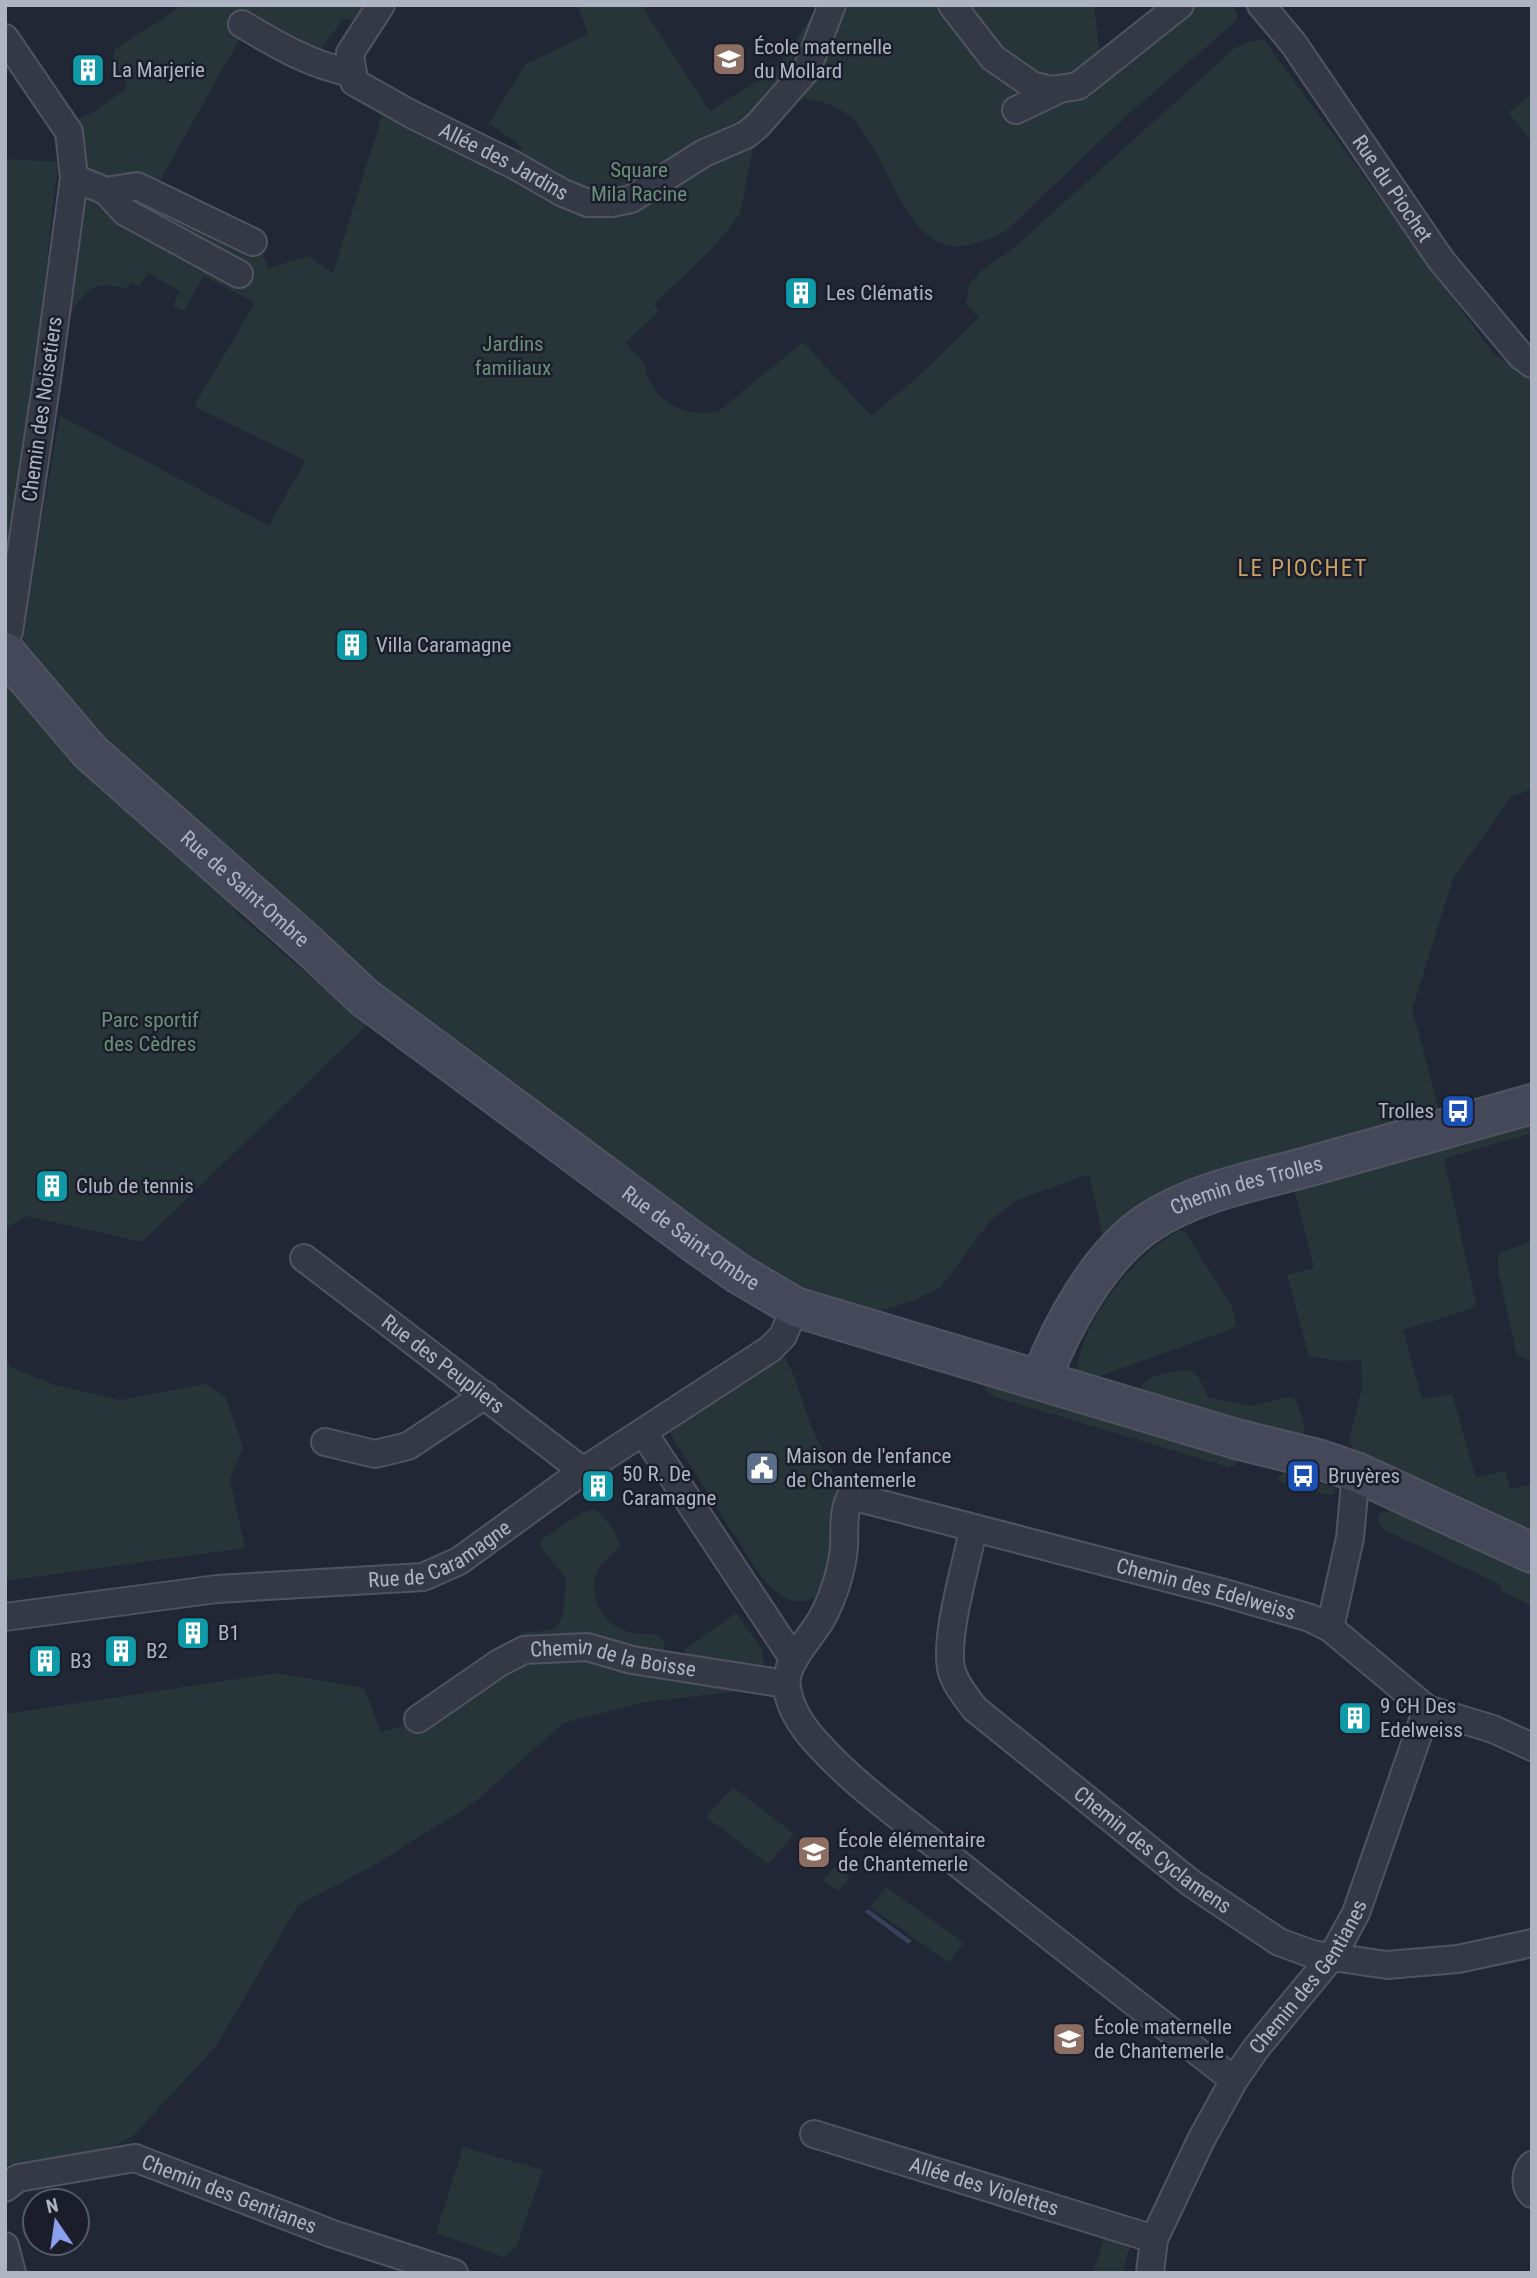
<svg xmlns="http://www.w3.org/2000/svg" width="1537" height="2278" font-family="'Roboto Condensed',sans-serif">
<rect width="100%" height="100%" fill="#222735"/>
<g fill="#273539">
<path d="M184,5H365L362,21L343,19L317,55L251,19L155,189L258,240L268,268L308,256L333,273L385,106L517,161L522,147L489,123L526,64L588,34L578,5H641L710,111L772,72L790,50L818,5H1094L1100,57L1196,5H1233L1238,16L1235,22L1126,116L1007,230C996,237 984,241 972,244C904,264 889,146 847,114C831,101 812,100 792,96L756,133L740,214L714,247L657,301L655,306L659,311L626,342C631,349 639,356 644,364C646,368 646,374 649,379C661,407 690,417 718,412L803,342L871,416L922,373L979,317L966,303L969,285L982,270L1015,247L1235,48L1252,41L1264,40L1494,354L1532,379V788L1511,797L1453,879L1412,1009L1440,1114L1104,1242L1089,1174L1015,1201L990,1221L941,1287L912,1301L886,1309L838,1318L741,1263L366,989L17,656L22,605L27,603L60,416L269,526L305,461L194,406L255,303L204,276L184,311L173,306L180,291L148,273L139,286L131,283L127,289C94,280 87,288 70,315L62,314L72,122L90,114L126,89L127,83C119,72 111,63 115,49Z"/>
<path d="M1532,94V142L1509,113Z"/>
<path d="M5,159L58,162L33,388L5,595Z"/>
<path d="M5,675L245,901L235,912L350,1010L370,1022L142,1242L27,1216L5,1229Z"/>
<path d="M1532,1118V1133L1444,1159L1476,1304L1470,1309L1403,1330L1422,1399L1452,1394L1476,1478L1505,1471L1510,1489L1532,1484V1535L1355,1451L1349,1441L1362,1388L1361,1360L1340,1361L1309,1356L1287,1275L1314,1268L1293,1186Z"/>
<path d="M1179,1230L1185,1232L1231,1305L1236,1321L1234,1328L1094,1378L1077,1373C1078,1331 1121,1275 1152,1249C1160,1242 1170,1236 1179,1230Z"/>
<path d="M1532,1241V1361L1517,1355L1499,1275L1498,1256L1504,1251Z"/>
<path d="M784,1355L794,1376L811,1426L838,1482L836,1492V1546L819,1595C793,1613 770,1589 755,1568L670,1433L691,1416Z"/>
<path d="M5,1358L10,1367L52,1384L120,1400L205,1384L226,1398L243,1447L230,1479L245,1548L5,1581Z"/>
<path d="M1189,1370L1198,1376L1208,1397L1250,1406L1287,1397L1295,1399C1301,1413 1307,1426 1303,1441L1144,1392L1142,1385C1154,1373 1173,1371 1189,1370Z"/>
<path d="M989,1385L1228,1455L1236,1461L1235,1466L1228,1467L995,1397L986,1391L984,1386Z"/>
<path d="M1284,1473L1335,1488V1494L1328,1495L1280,1482L1277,1478Z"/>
<path d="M595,1509L609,1524L621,1544C616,1554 605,1558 599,1568C586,1590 600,1620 622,1630C632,1635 644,1634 655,1634L664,1642V1654L524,1640L521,1633C530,1630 540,1633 549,1630C568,1625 564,1595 566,1579L541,1547L540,1540L582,1513Z"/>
<path d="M1397,1509L1532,1571V1607L1500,1590L1501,1585L1385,1530L1378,1521L1380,1513Z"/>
<path d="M736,1613L762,1649L764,1665L747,1668L691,1660L684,1650Z"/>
<path d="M566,1655L741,1691L646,1702L563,1723L475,1802L371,1867L298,1905L217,2045L134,2135C104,2156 42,2157 5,2165V1714L277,1673L364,1688L381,1732L448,1712L513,1665Z"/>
<path d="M733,1787L794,1834L768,1864L706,1817Z"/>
<path d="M834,1867L850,1877L839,1891L823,1881Z"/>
<path d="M886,1887L964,1943L948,1962L870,1907Z"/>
<path d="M463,2147L543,2170L516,2247L504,2257L436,2233Z"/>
<path d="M1104,2238L1130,2246L1122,2273H1093Z"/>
</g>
<path fill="#39425d" d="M868,1909L912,1941L908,1944L865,1912Z"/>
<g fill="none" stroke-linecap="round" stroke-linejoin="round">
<g stroke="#505460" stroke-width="30">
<g id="street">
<path id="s1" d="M381,5L350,53L354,82L411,114L514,165L563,193L588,203H612L631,199L704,153L746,135L758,125L807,69L832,5"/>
<path d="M952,5L993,58L1032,85L1051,90L1078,86L1180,5"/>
<path id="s2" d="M1261,5L1293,43L1441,260L1521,356L1532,364"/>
<path d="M242,24C277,45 312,66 353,73"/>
<path d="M5,38L69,132L74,178L47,380L9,631L5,639"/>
<path d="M1016,110L1060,89"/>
<path d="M74,178L106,191L125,212L239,274"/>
<path d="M106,191L137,186L253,242"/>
<path id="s3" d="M304,1258L583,1471"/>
<path d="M643,1432L794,1660"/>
<path d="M325,1442L375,1454L408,1446L485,1395"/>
<path id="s4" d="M973,1530C966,1566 945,1634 951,1668C954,1683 966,1697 975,1709L1191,1883L1279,1942L1312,1954L1387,1965L1458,1959L1532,1943"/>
<path id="s5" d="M5,1617L217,1589L423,1577L459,1561L583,1471L770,1349L783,1336L795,1307"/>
<path d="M1330,1628L1350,1538L1356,1472"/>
<path id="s6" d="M418,1719L499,1663L524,1650L587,1647L632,1660L786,1684"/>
<path id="s7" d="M1234,2080C1139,2006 1043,1932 950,1857C905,1820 855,1786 817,1743C803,1728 790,1708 787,1688C782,1665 812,1637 822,1618C833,1598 842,1571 844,1547C845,1528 842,1513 851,1496L1221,1592L1310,1618L1330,1628L1427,1709L1493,1729L1532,1747"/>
<path id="s8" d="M814,2134L1154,2239"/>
<path d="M1532,2165C1525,2173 1524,2186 1532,2194"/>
<path id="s9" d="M5,2188L18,2178L135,2158L333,2234L454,2273"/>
<path d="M5,2246L12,2273"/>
<path id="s10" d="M1150,2273L1154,2239L1201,2140L1234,2080L1257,2047L1333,1955L1356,1913L1427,1709"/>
</g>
</g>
<g stroke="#505460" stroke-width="42">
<g id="secondary">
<path id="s11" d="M5,652L90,752L305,942L365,998L695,1243L739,1274L795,1307L1236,1439L1321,1460L1356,1472L1532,1553"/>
<path id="s12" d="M1041,1379C1062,1325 1099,1256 1148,1223C1194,1192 1254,1181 1307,1167C1382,1146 1457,1125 1532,1104"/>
</g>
</g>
<use href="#street" stroke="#353945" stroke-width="26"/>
<use href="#secondary" stroke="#444858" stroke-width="38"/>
</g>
<defs>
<g id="school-square" transform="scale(1.75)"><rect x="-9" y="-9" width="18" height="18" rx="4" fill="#8d6e63" stroke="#1b1e2a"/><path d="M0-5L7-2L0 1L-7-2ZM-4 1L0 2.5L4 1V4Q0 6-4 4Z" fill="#fff"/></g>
<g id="building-square" transform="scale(1.75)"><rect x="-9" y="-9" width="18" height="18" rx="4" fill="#0f9aa8" stroke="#1b1e2a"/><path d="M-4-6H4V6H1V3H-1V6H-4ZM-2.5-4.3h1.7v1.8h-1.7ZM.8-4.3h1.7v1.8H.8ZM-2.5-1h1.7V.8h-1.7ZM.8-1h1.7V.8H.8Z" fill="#fff"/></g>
<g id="bus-square" transform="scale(1.75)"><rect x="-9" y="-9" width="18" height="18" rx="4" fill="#1a4fb4" stroke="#1b1e2a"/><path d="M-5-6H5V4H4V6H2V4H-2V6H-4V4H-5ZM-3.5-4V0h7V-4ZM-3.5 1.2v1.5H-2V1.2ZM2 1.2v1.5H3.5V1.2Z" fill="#fff"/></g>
<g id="civic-square" transform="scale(1.75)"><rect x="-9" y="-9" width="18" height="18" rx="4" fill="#5c6f8a" stroke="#1b1e2a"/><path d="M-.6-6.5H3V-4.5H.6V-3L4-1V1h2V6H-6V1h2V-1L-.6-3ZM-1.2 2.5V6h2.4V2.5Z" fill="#fff"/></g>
</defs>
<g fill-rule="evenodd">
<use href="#school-square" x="729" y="59"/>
<use href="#building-square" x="88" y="70"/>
<use href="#building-square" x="801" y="293"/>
<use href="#building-square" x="352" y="645"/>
<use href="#bus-square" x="1458" y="1111"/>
<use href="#building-square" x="52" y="1186"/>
<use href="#civic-square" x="762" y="1468"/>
<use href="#bus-square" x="1303" y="1476"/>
<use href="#building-square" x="598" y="1486"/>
<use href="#building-square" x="193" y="1633"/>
<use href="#building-square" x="121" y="1651"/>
<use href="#building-square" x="45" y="1661"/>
<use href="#building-square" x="1355" y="1718"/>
<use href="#school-square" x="814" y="1852"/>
<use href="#school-square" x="1069" y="2039"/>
</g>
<g text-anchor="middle" stroke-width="5" stroke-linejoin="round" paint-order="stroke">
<g font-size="21" fill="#afb4c2" stroke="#1b1e2a" text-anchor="start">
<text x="754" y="54">École maternelle<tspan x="754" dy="24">du Mollard</tspan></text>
<text x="112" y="77">La Marjerie</text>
<text x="826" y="300">Les Clématis</text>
<text x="376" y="652">Villa Caramagne</text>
<text x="1434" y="1118" text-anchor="end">Trolles</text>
<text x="76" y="1193">Club de tennis</text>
<text x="786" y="1463">Maison de l'enfance<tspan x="786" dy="24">de Chantemerle</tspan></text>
<text x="622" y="1481">50 R. De<tspan x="622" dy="24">Caramagne</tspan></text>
<text x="1328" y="1483">Bruyères</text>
<text x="218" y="1640">B1</text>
<text x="146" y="1658">B2</text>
<text x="70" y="1668">B3</text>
<text x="1380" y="1713">9 CH Des<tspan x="1380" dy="24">Edelweiss</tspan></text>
<text x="838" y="1847">École élémentaire<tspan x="838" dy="24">de Chantemerle</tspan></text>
<text x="1094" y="2034">École maternelle<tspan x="1094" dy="24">de Chantemerle</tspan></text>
</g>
<g font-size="21" fill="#afb4c2" stroke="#1b1e2a">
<text dy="7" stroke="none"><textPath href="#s1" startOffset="256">Allée des Jardins</textPath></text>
<text dy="7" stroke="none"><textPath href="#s2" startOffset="226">Rue du Piochet</textPath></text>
<text transform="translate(42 409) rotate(-82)" y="7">Chemin des Noisetiers</text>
<text dy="7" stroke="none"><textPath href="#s11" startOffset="338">Rue de Saint-Ombre</textPath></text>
<text dy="7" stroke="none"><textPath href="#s12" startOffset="298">Chemin des Trolles</textPath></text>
<text dy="7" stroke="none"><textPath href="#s11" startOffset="905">Rue de Saint-Ombre</textPath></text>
<text dy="7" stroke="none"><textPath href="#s3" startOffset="175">Rue des Peupliers</textPath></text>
<text dy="7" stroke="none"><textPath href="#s5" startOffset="443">Rue de Caramagne</textPath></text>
<text dy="7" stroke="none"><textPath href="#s7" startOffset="1174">Chemin des Edelweiss</textPath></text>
<text dy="7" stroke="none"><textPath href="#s6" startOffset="217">Chemin de la Boisse</textPath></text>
<text dy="7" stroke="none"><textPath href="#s4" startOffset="415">Chemin des Cyclamens</textPath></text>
<text dy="7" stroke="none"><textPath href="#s10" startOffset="340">Chemin des Gentianes</textPath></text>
<text dy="7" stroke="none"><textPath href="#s8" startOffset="178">Allée des Violettes</textPath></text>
<text dy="7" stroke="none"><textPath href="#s9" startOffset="236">Chemin des Gentianes</textPath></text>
</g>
<g font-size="21" fill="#6a9079" stroke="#1b1e2a">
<text x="639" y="177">Square<tspan x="639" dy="24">Mila Racine</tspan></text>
<text x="513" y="351">Jardins<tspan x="513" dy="24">familiaux</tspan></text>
<text x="150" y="1027">Parc sportif<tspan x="150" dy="24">des Cèdres</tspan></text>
</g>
<g font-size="23" letter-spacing="2" fill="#c7a065" stroke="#1b1e2a">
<text x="1303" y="576">LE PIOCHET</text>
</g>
</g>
<rect width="1537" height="2278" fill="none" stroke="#afb4c2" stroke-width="14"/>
<g transform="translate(56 2222) rotate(347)"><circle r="33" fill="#1b1e2a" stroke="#565a67" stroke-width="2"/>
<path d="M0-5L12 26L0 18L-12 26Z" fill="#8aa0ec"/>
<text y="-10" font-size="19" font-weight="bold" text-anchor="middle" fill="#afb4c2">N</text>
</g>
</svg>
